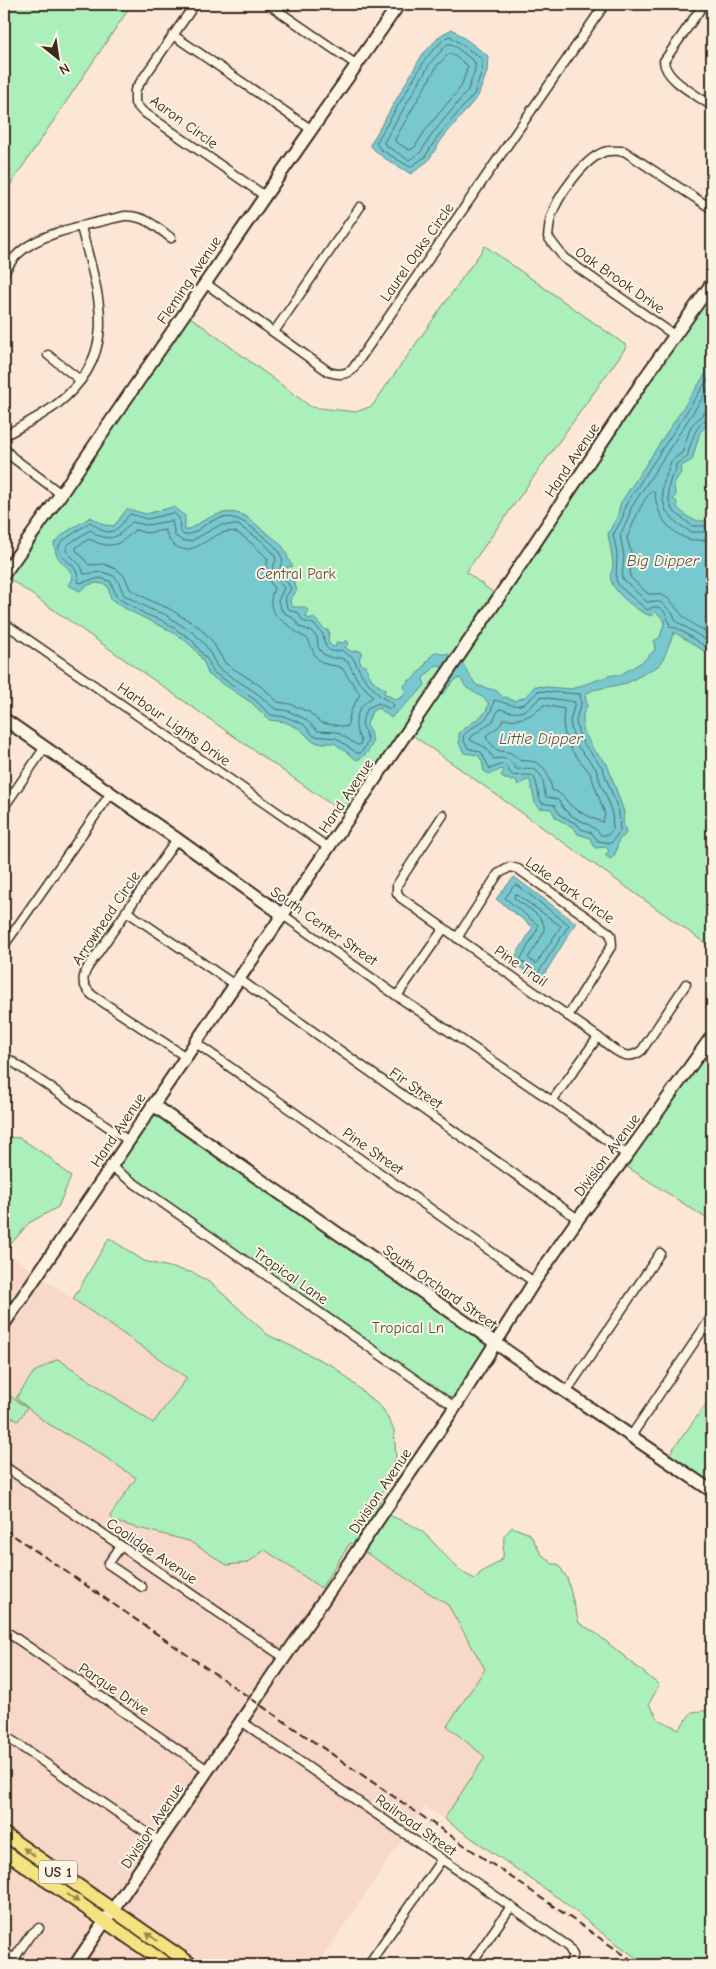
<svg xmlns="http://www.w3.org/2000/svg" width="716" height="1969" font-family="'Comic Neue',sans-serif">
<rect width="100%" height="100%" fill="#fce6d6"/>
<filter id="ink" filterUnits="userSpaceOnUse"><feTurbulence type="fractalNoise" baseFrequency=".02" numOctaves="2"/><feDisplacementMap in="SourceGraphic" scale="10" xChannelSelector="R" yChannelSelector="G"/><feConvolveMatrix kernelMatrix="1 2 1 2 8 2 1 2 1" color-interpolation-filters="sRGB"/></filter>
<g filter="url(#ink)">
<g fill="#f8d8c8">
<path d="M4,1251L34,1272L4,1317Z"/>
<path d="M41,1277L187,1378L153,1423L58,1359L96,1451L136,1478L110,1515L146,1531L189,1541L210,1556L247,1563L264,1550L321,1588L350,1543L356,1546L284,1653L4,1462V1331Z"/>
<path d="M11,1475L115,1547L105,1561L107,1568L144,1592L147,1586L113,1563L122,1551L280,1659L207,1764L4,1626V1487Z"/>
<path d="M363,1551L448,1605L485,1670L447,1726L485,1757L444,1819L425,1807L408,1831L247,1720Z"/>
<path d="M4,1635L202,1771L158,1836L4,1731Z"/>
<path d="M242,1726L404,1837L317,1965H203L119,1907Z"/>
<path d="M4,1739L154,1842L113,1902L4,1826Z"/>
<path d="M4,1861L96,1927L70,1965H31L4,1945Z"/>
<path d="M103,1931L152,1965H79Z"/>
</g>
<g fill="#abefba" stroke="#738c6c">
<path d="M4,4H132L4,194Z"/>
<path d="M485,246L627,346L466,572L499,597L712,283V948L408,732L349,817L4,575L185,313L311,407L356,412L372,406Z"/>
<path d="M712,1035V1222L621,1163Z"/>
<path d="M154,1110L491,1345L454,1401L116,1166Z"/>
<path d="M4,1137L20,1138L49,1157L71,1177L58,1207L29,1223L4,1252Z"/>
<path d="M109,1238L144,1261L194,1273L212,1284L268,1335L333,1366L383,1409L394,1430L396,1458L377,1508L380,1510L356,1546L350,1543L321,1588L265,1550L247,1563L227,1565L189,1541L115,1522L110,1516L136,1478L96,1451L45,1422L16,1398L34,1372L58,1359L153,1423L187,1378L73,1299Z"/>
<path d="M4,1392L27,1408L18,1421L6,1413L4,1416Z"/>
<path d="M712,1396V1486L668,1456Z"/>
<path d="M387,1514C400,1521 415,1524 426,1535C442,1550 454,1570 475,1579C482,1568 494,1568 503,1558L504,1536L512,1527L530,1534L541,1554L553,1564H558L567,1578L579,1623L597,1634L659,1685L649,1704L659,1720L679,1729L692,1712L712,1710V1965H646L598,1930L564,1902L444,1819L485,1757L447,1726L485,1669L448,1605L363,1551Z"/>
</g>
<g fill="#77c8cf" stroke="#5f8988">
<path d="M452,29L488,56L487,72L478,96L442,139L428,161L411,174C397,165 380,158 370,145L422,55L441,35Z"/>
<path d="M712,366V421L700,432L692,460L680,467L681,473C675,480 672,486 676,495L673,499L677,502V507C691,521 693,521 712,521V656L674,632L662,662L658,666L627,683L593,690L585,694L587,706L583,714V730L593,749L607,764L624,812L623,823L626,832L624,836C613,840 621,853 610,859L605,855L609,851L606,847L595,848L590,838L578,834L574,828L556,818L551,809L539,808L535,803L530,780H527L518,785L516,780L511,781L508,779H504L501,775L504,771L503,769C495,770 492,777 484,771L482,761L478,755L464,753L459,743V733L485,713L489,704L484,698L467,688L460,678C450,680 449,691 440,695L462,663L476,685L497,691L503,698L506,697L514,701L525,697L535,686L571,689L612,675H620L642,662L655,650L654,641L660,637L665,621L656,612L652,616C640,614 614,593 611,580C609,574 613,570 613,565C612,554 610,545 608,534L618,515L620,504L706,373Z"/>
<path d="M173,507L185,516V531C203,522 221,506 243,515C249,517 253,522 258,526C266,533 274,537 282,546C287,551 287,560 293,566L284,568L286,573H290L297,590L290,600L291,605L294,607H304L308,610L306,617L310,619L313,617L324,629L329,631L328,642L333,647L336,646V642L343,643L346,640L349,643L345,647L352,652L357,650L362,652L359,660L362,665L366,666C368,676 375,685 385,689L384,693L396,700L405,695L404,686L409,680H412L423,668L430,657L437,651L440,654H448L451,656L442,669L440,665H437L424,677L423,679L425,685C415,698 402,706 391,718L379,708L372,711L367,724L373,741C370,750 366,756 357,760L334,743H318L311,740L300,729L285,722L269,720L252,703L208,674C197,630 143,624 111,599L108,586C98,581 88,583 80,591L68,585L73,579C70,562 56,567 54,543L66,532L91,517L104,525L114,526L127,509L146,514Z"/>
<path d="M514,877L576,923L540,981L512,962L533,927L496,899Z"/>
</g>
<g fill="none" stroke-linecap="round" stroke-linejoin="round">
<g stroke="#536965" stroke-width="1">
<path d="M450,36L482,59V71L474,94L438,136L425,157L410,167L380,149L376,143L426,58L444,39Z"/>
<path d="M448,44H452L475,62V70L468,90L433,133L420,153L409,160L385,145L384,142L431,62Z"/>
<path d="M449,54H452L468,66L461,87L427,128L414,148L409,150L396,142L395,139L437,66Z"/>
<path d="M712,373L625,506L623,517L613,535L617,553L616,580L619,586L647,610C650,609 652,607 655,607C665,606 669,621 670,627L677,628L712,651"/>
<path d="M712,383L631,508L628,519L620,535L624,556L622,578L647,602L655,601L662,603L673,614L676,621L712,644"/>
<path d="M712,411L704,413L691,426L682,453L671,461L662,488L663,500L666,511L677,523L691,532H712"/>
<path d="M712,418C695,420 691,444 687,457L676,464V471L672,475L668,488L669,500L672,510L692,526H712"/>
<path d="M174,513L179,518L180,531L184,535C195,535 202,525 212,521C230,513 241,519 255,530C268,541 277,544 283,561C275,573 287,579 291,589L285,598L287,608L292,611L299,613C303,626 307,620 314,625C318,627 320,632 323,634C324,646 328,655 341,650L353,658L363,677L380,696L394,705L390,709L378,703L368,708C358,726 364,725 368,741L361,753H357L336,738L314,736L303,724L286,717L271,715L254,699L213,672L209,662L191,639L161,620L147,615L121,600L116,596L111,582L101,578L79,583C78,579 78,574 76,571C72,561 52,555 61,542L90,522C94,524 96,526 100,529C114,538 122,523 130,514L147,519Z"/>
<path d="M172,521L175,536L183,541H191L220,525H238L262,541L274,554L276,560L273,567L274,575L284,588L278,601L282,611L294,619L300,627L311,631L317,637L318,647L323,654L332,658H341L348,662L358,681L372,695V698C356,706 351,726 361,740L360,745H357L337,732L318,731L305,719L288,711L275,709L258,694L218,668L206,646L195,634L164,614L150,609L124,595L118,581L114,576L102,572L84,574L81,566L66,551L67,545L90,530C93,531 96,535 100,536C116,542 123,531 132,522L146,525Z"/>
<path d="M135,530L146,533L165,530C167,534 168,540 172,543C192,564 212,527 235,532C242,534 263,553 268,559C265,570 267,579 274,588C267,607 272,614 288,625C295,630 298,635 307,638C314,648 311,658 326,664C331,666 337,665 342,668L360,694L351,710L347,727L321,723L309,712L290,704L278,702L262,687L225,663L212,641L199,627L168,608L153,602L130,589L125,577L118,570L104,564L89,565L76,550V547L89,539C112,550 118,546 135,530Z"/>
<path d="M712,540C705,540 695,541 688,539C668,532 656,513 655,493L652,491C641,501 633,524 627,538L631,553L630,577L648,594C669,593 670,601 682,615C689,623 703,630 712,635"/>
<path d="M538,691L580,694L581,705L578,712L576,722L578,731L583,743L602,767L619,812L620,831L611,843L598,841L592,833L581,829L577,824L560,815L554,805L542,803C536,794 539,784 533,776C521,772 512,782 507,767L503,764L490,769L481,752L468,748L464,741L463,736C478,720 490,724 494,700C506,702 517,711 529,700C533,697 535,694 538,691Z"/>
<path d="M541,697L575,702L570,721L572,732L578,747L596,769L601,785L606,795L612,814L613,829L608,835H601C593,823 573,820 565,810C562,807 561,803 558,800C554,798 550,798 546,797C542,787 546,773 532,769C526,767 521,770 516,769C510,759 505,757 494,759L485,747L470,740L472,736L493,721L499,709C504,709 507,712 512,712C524,715 533,704 541,697Z"/>
<path d="M544,705L564,709L563,723L565,736L572,751L590,773L605,814L603,822C597,821 575,810 570,805C564,798 562,793 552,790C548,771 543,759 521,761L511,753L497,750L486,738L487,735L499,726L504,719C521,721 531,717 544,705Z"/>
<path d="M517,885L569,925L538,973L520,960L537,930L538,925L505,898L514,886Z"/>
<path d="M516,894L561,926L536,964L528,958C533,950 539,942 543,933C550,918 524,906 514,898Z"/>
</g>
<g stroke="#3b2a1e" stroke-width="11">
<g id="street">
<path d="M195,4L135,90V103L142,111L265,196"/>
<path d="M268,4L357,65"/>
<path d="M704,4L664,61C665,80 697,95 712,106"/>
<path d="M173,35L312,130"/>
<path d="M4,273C8,266 12,259 18,254C41,231 93,224 124,216C144,215 156,226 171,238"/>
<path d="M205,283L329,372C338,375 344,375 352,370L605,4"/>
<path d="M274,332L360,207"/>
<path d="M674,335L564,258L548,237C549,230 549,223 551,217C557,197 584,159 604,152C610,150 618,151 624,151L712,209"/>
<path d="M48,355L80,380"/>
<path d="M4,436C21,426 40,417 56,405C123,353 98,295 81,227"/>
<path d="M4,448L12,457L61,494"/>
<path d="M4,623L329,848"/>
<path d="M4,807L45,747"/>
<path d="M443,815L397,885V893L401,898L598,1037C613,1048 626,1064 642,1050L686,984"/>
<path d="M177,839L88,967C81,979 82,985 92,995L186,1057"/>
<path d="M126,911L235,985"/>
<path d="M283,915L397,996L552,1101L627,1155"/>
<path d="M457,938L498,874L510,867L518,869L608,932L611,935L612,945L568,1016"/>
<path d="M5,944L111,793"/>
<path d="M239,979L578,1219"/>
<path d="M397,996L444,928"/>
<path d="M196,1043L534,1282"/>
<path d="M4,1056L129,1141"/>
<path d="M552,1101L598,1037"/>
<path d="M111,1167L455,1407"/>
<path d="M566,1392L660,1253"/>
<path d="M631,1436L712,1316"/>
<path d="M4,1466L285,1658"/>
<path d="M4,1479L9,1470"/>
<path d="M121,1546L108,1564L142,1587"/>
<path d="M4,1630L208,1770"/>
<path d="M241,1721L568,1946L573,1955L569,1965"/>
<path d="M4,1735L159,1841"/>
<path d="M4,1952L23,1965"/>
<path d="M14,1959L30,1935L39,1928"/>
<path d="M368,1965L442,1859"/>
<path d="M470,1965L510,1908"/>
</g>
</g>
<g stroke="#3b2a1e" stroke-width="15">
<g id="secondary">
<path d="M4,574L61,494L265,196L399,4"/>
<path d="M4,719L177,839L283,915"/>
<path d="M153,1105L566,1392L712,1491"/>
<path d="M4,1324L499,597L644,379L712,283"/>
<path d="M75,1965L455,1407L534,1282L578,1219L627,1155L712,1036"/>
</g>
</g>
<g stroke="#3b2a1e" stroke-width="16">
<g id="primary">
<path d="M4,1834L192,1965"/>
<path d="M4,1851L168,1965"/>
</g>
</g>
<use href="#street" stroke="#fcf5e5" stroke-width="8"/>
<use href="#secondary" stroke="#fcf5e5" stroke-width="11"/>
<use href="#primary" stroke="#f5e382" stroke-width="12"/>
<path stroke="#3b2a1e" stroke-width="2" stroke-dasharray="8 4" stroke-linecap="butt" d="M4,1529L639,1965"/>
</g>
<defs><path id="oneway-solid" d="M-6-.8H1V-3.2L6.5 0L1 3.2V.8H-6Z" transform="scale(1.25)"/></defs>
<g fill="#988650">
<use href="#oneway-solid" transform="translate(29 1852) rotate(-145)"/>
<use href="#oneway-solid" transform="translate(73 1898) rotate(35)"/>
<use href="#oneway-solid" transform="translate(152 1937) rotate(-145)"/>
</g>
</g>
<g text-anchor="middle" stroke-width="4" stroke-linejoin="round" paint-order="stroke">
<rect fill="#fcf5e5" stroke="#75675a" stroke-width="1" x="39" y="1860.5" width="38" height="23" rx="4"/>
<g font-size="14" font-weight="bold" fill="#3b2a1e">
<text x="58" y="1877">US 1</text>
</g>
<g font-size="15" fill="#3b2a1e" stroke="#fcf5e5">
<text transform="translate(184 122) rotate(36)" y="5">Aaron Circle</text>
<text transform="translate(417 252) rotate(-55)" y="5">Laurel Oaks Circle</text>
<text transform="translate(189 280) rotate(-56)" y="5">Fleming Avenue</text>
<text transform="translate(620 280) rotate(35)" y="5">Oak Brook Drive</text>
<text transform="translate(572 460) rotate(-56)" y="5">Hand Avenue</text>
<text transform="translate(174 724) rotate(35)" y="5">Harbour Lights Drive</text>
<text transform="translate(346 796) rotate(-56)" y="5">Hand Avenue</text>
<text transform="translate(570 890) rotate(35)" y="5">Lake Park Circle</text>
<text transform="translate(106 918) rotate(-56)" y="5">Arrowhead Circle</text>
<text transform="translate(324 926) rotate(35)" y="5">South Center Street</text>
<text transform="translate(521 966) rotate(35)" y="5">Pine Trail</text>
<text transform="translate(416 1088) rotate(35)" y="5">Fir Street</text>
<text transform="translate(118 1130) rotate(-56)" y="5">Hand Avenue</text>
<text transform="translate(373 1151) rotate(35)" y="5">Pine Street</text>
<text transform="translate(607 1155) rotate(-53)" y="5">Division Avenue</text>
<text transform="translate(291 1276) rotate(35)" y="5">Tropical Lane</text>
<text transform="translate(440 1287) rotate(35)" y="5">South Orchard Street</text>
<text transform="translate(380 1491) rotate(-56)" y="5">Division Avenue</text>
<text transform="translate(152 1551) rotate(34)" y="5">Coolidge Avenue</text>
<text transform="translate(114 1689) rotate(34)" y="5">Parque Drive</text>
<text transform="translate(416 1825) rotate(35)" y="5">Railroad Street</text>
<text transform="translate(152 1826) rotate(-56)" y="5">Division Avenue</text>
</g>
<g font-size="15" fill="#51513d" stroke="#fcf5e5">
<text x="296" y="579">Central Park</text>
<text x="408" y="1333">Tropical Ln</text>
</g>
<g font-size="16" font-style="italic" fill="#4d5953" stroke="#fcf5e5">
<text x="663" y="566">Big Dipper</text>
<text x="541" y="744">Little Dipper</text>
</g>
</g>
<rect width="716" height="1969" fill="none" stroke="#fcf5e5" stroke-width="20"/>
<rect x="10" y="10" width="696" height="1949" fill="none" stroke="#3b2a1e" stroke-width="2" filter="url(#ink)"/>
<g transform="translate(58 58) rotate(150)" stroke="#fcf5e5" stroke-width="4" paint-order="stroke">
<path d="M0-4L9 19L0 12L-9 19Z" fill="#3b2a1e"/>
<text y="-8" font-size="14" font-weight="bold" text-anchor="middle" fill="#3b2a1e">N</text>
</g>
</svg>
